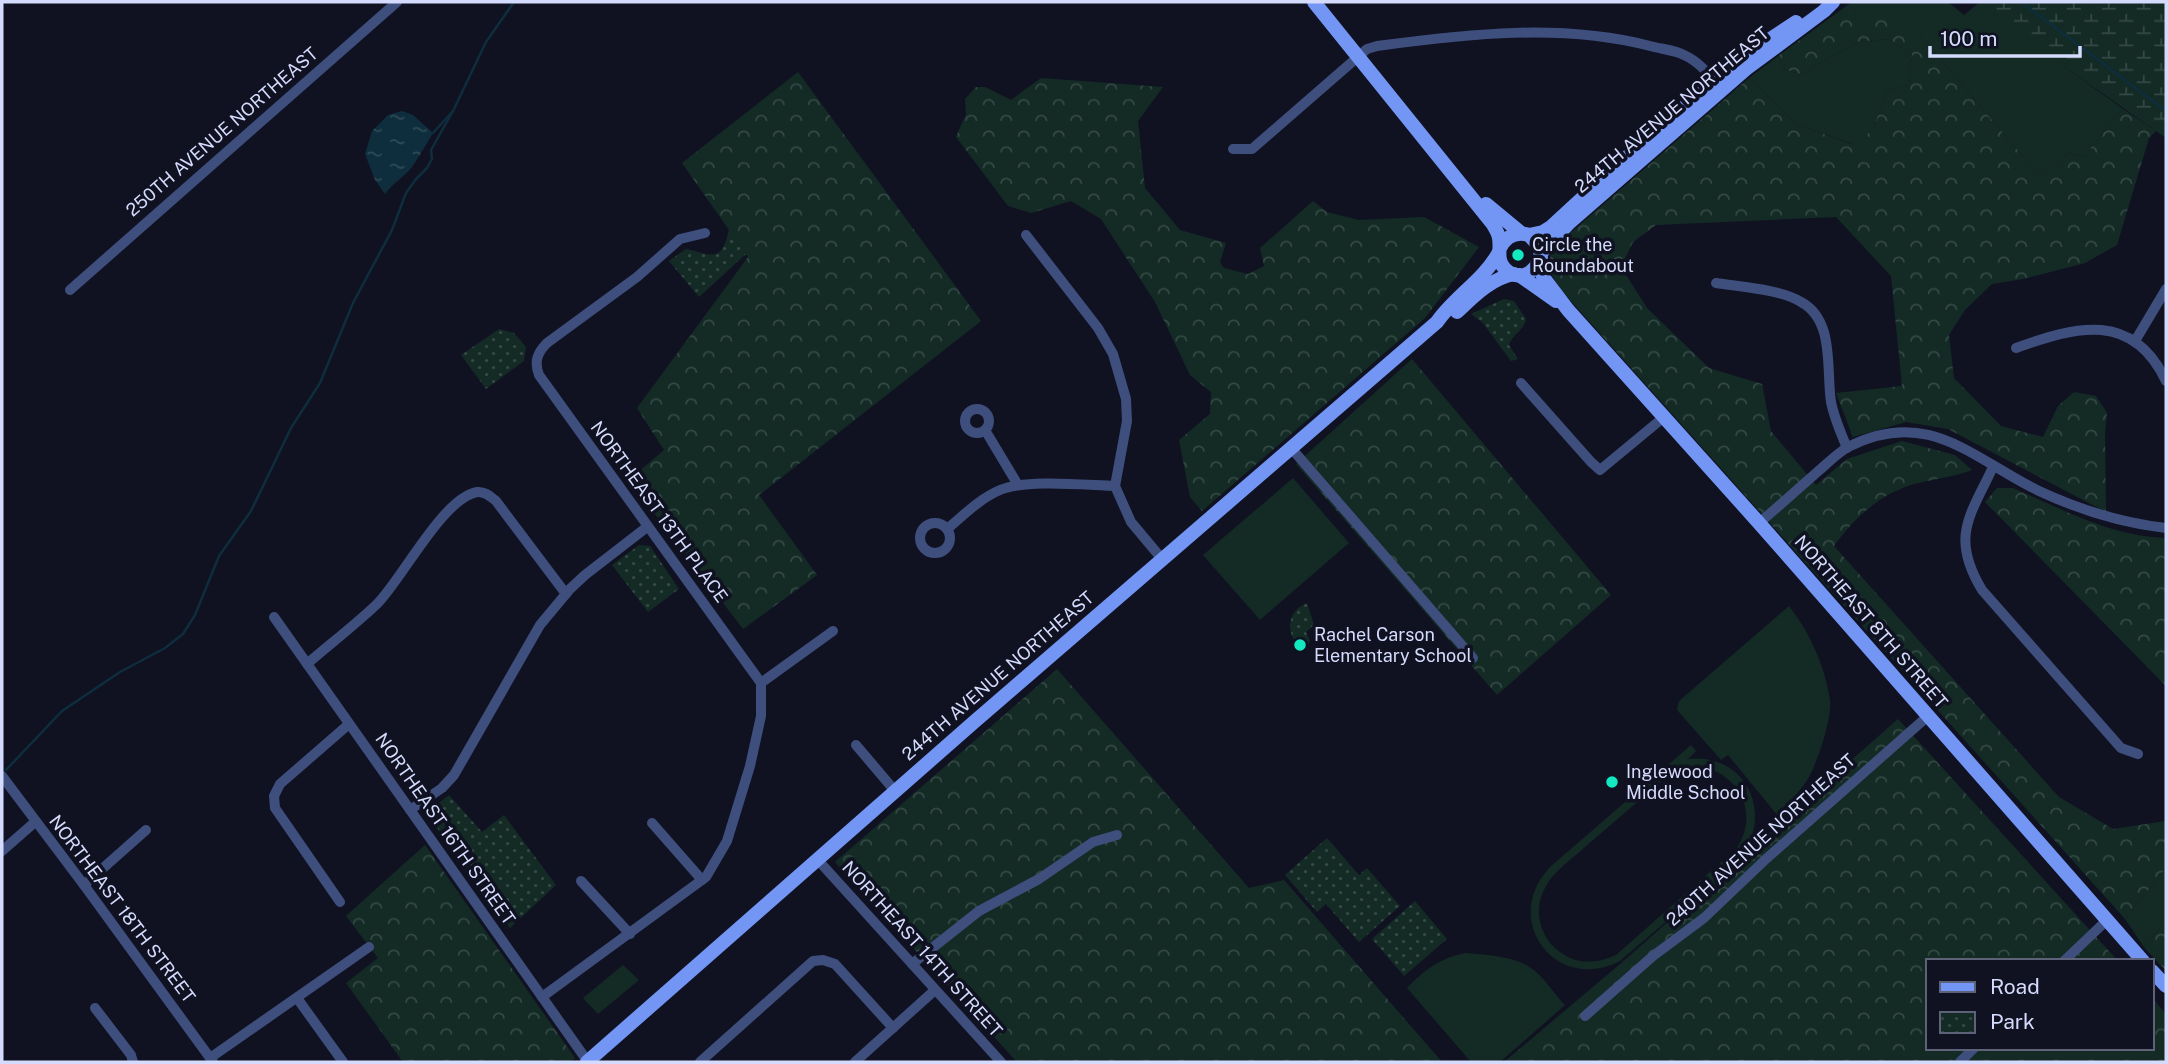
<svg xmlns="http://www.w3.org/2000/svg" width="2168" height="1064" font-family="'Public Sans',sans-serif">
<defs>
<pattern id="forest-crowns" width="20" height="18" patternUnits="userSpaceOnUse" patternTransform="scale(1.75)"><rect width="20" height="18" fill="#132b24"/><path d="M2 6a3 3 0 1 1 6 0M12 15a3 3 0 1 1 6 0" fill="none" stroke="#344945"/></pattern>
<pattern id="wetland-marsh" width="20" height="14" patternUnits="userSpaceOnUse" patternTransform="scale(1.75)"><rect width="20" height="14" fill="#132b24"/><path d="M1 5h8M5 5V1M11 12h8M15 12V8" fill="none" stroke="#344945"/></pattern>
<pattern id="park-dots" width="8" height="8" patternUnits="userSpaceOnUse" patternTransform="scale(1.75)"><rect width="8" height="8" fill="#132b24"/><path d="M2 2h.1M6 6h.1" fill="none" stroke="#344945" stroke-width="1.8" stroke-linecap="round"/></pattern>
<pattern id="water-ripples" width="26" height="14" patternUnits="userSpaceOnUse" patternTransform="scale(1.75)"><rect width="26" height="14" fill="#0e2d3d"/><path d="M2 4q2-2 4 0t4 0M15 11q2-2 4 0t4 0" fill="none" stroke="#304b5a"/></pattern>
</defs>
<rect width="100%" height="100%" fill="#101222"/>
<g fill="#132b24" fill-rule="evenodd">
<path d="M1851,2H1948L1964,15L1980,2L2036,46L2123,109L2083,157L2068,153L2055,167L2037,173L1919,34L1860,18L1849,4Z"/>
<path d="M1888,39L1912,54L1909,86L1886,91L1873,130L1853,144L1796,124L1749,78L1778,56L1785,69L1800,75L1857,42Z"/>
<path d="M1293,478L1349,543L1260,620L1203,555Z"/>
<path d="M1789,606C1810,633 1825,666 1830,700C1832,718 1819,757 1811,773C1803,789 1788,803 1778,816L1728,755L1721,760L1677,710L1679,701Z"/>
<path d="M1691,745L1696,751L1688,759C1748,752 1777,819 1736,862L1620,961C1556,994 1500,920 1550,867ZM1704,767C1742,777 1759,816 1736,849L1616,955C1597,964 1577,965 1560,952C1540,938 1533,911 1544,890C1552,872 1571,860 1585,847C1611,825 1637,802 1663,779L1678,770Z"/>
<path d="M2166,868V921L2144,947L2125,919Z"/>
<path d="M1465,953C1487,955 1518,956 1535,971C1546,980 1555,995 1565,1005L1500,1062H1471L1407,988C1424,970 1440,958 1465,953Z"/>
<path d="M623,965L639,980L598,1014L583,998Z"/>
</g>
<g fill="url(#forest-crowns)">
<path d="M1849,4L1860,18C1882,16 1899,24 1919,34L2037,173L2055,167L2068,153L2083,157L2123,109L2156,131L2149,138L2117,245L2085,263L2023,279L1992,284L1965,310L1949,335L1954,378L2001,426L2043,437L2058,406L2074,392L2096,396L2107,413L2105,434L2106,512L1948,429L1906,422L1853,437L1836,393L1902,386L1891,276L1836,217L1656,225L1633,242L1621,267L1647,308L1709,368L1762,384L1771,431L1816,485L1847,459L1902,441L1955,455L1972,470C1953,477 1934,479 1914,484C1881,493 1853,519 1834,546L2059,797L2113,829L2166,821V868L2125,919L1562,291L1548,269L1551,253L1568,235L1749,78L1796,124L1852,144L1873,130L1886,91L1909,86L1912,54L1888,39L1857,42L1800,75L1785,69L1778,56Z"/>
<path d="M798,72L981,321L759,495L817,575L743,629L629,480L664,450L637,408L748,257L682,163Z"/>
<path d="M1041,78L1163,87L1138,121L1145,188L1180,230L1226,243L1220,262L1224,268L1248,274L1264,266L1260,248L1313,201L1327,212L1359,220L1424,217L1479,247L1425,318L1202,511L1190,497L1179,440L1210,414L1211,392L1190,375L1155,302L1101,219L1071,201L1031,213L1008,206L956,137L966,114L965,99L976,87H985L1011,100Z"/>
<path d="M1412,359L1611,595L1497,695L1296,464Z"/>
<path d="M1997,488H2013C2064,510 2110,536 2166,538V686L1985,502Z"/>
<path d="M1057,669L1249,888L1284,880L1442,1062H1017L835,862Z"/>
<path d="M1898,719L2118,961H1928V1048H2152V998L2166,1014V1062H1504L1619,965Z"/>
<path d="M425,845L575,1058L570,1062H403L346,983L378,958L346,916Z"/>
<path d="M2166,921V971L2144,947Z"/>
</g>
<path fill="url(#wetland-marsh)" d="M1980,2H2166V138L2035,46Z"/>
<g fill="url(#park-dots)">
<path d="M729,229L746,254L699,297L669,261L686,249C710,254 722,265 729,229Z"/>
<path d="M1504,299L1514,301L1526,319C1524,331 1512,334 1509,345L1518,359L1511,361L1483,323L1471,314Z"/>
<path d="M499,329L514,333L526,347L524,361L486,389L461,355Z"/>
<path d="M639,545L650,546L679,589L648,612L612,565Z"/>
<path d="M1307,603L1314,625L1306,632L1310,641L1304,651C1286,638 1284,612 1307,603Z"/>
<path d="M449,795L482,832L504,815L556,885L510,928L432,821C431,807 439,803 449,795Z"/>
<path d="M1327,838L1359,875L1367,868L1400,906L1359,942L1326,904L1317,912L1285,875Z"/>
<path d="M1415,901L1447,939L1404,976L1372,939Z"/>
</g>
<path fill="url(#water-ripples)" d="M402,111L413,115L433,133C426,144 420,156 412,167C404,177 393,183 385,194L375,180L365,154L372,131L388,115Z"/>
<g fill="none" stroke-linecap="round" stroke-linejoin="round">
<g stroke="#0e2d3d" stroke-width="2.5">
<path d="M2021,2L2166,111"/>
<path d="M433,133L453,111L486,42L514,2"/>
<path d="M6,770L62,711L120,672L165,648L183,634L195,615L219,556L251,511L291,428L320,383L353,303L392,230L406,193L416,179L427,168L432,159L431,150L453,111"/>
</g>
<g stroke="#3e4e7d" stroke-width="10">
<path d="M1233,149H1252L1367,49L1377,46C1467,34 1561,23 1650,46C1661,49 1676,50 1686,56C1697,61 1710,75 1718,85"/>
<path d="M1026,235L1098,328L1113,354L1126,399L1127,421L1115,486L1131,522L1162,559"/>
<path d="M1716,283C1741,287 1780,289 1801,302C1835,320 1826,369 1831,402C1834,418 1841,433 1847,448"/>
<path d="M70,290L397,2"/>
<path d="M2135,341L2166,289"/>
<path d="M2016,348C2076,326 2133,311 2166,381"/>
<path d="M1521,383L1591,462L1600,470L1664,417"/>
<circle cx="977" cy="421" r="12"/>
<path d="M985,430L1018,485"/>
<path d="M1292,449L1473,658"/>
<path d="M1993,467C1970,516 1950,537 1982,590L2121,748L2138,754"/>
<circle cx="935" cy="538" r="15"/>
<path d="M1759,523C1778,507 1797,490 1815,474C1826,465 1836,454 1848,447C1928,406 1973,459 2039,491C2080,510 2121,523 2166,528"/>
<path d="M947,529C964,515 979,499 1000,490C1027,479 1084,485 1115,486"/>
<path d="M274,617L588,1062"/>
<path d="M307,664C330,644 355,625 377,604C402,579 443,498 477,492C485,491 491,497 496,501L566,594"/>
<path d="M761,683L833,631"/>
<path d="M856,745L895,791"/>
<path d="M2,776L84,885L213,1062"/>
<path d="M410,810L442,788L454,775L540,625L570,589L585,575L647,527"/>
<path d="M652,823L702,880"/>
<path d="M2,851L35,822"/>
<path d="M817,859L1001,1062"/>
<path d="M581,881L630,934"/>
<path d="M84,885L146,830"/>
<path d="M340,902L275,808L274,796L280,784L349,724"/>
<path d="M2064,961L2106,921"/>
<path d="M912,964L979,911L1039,879L1093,842L1117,835"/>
<path d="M542,997L706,877L727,841L750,766L761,716V683L539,375C534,362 537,353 547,343L637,277L680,239L705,233"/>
<path d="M297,998L343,1062"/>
<path d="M95,1008L131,1055L133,1062"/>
<path d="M1585,1016L1653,956L1704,918L1766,859L1928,716"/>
<path d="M210,1058L369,947"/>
<path d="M700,1062L813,961L823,960L835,964L893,1028"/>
<path d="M855,1062L935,990"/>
<path d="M1960,1062L1974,1048"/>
</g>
<g stroke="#7395f4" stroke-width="14">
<path d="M1314,2L1492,223C1495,228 1498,232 1499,238C1501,249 1496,260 1505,269C1522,286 1544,267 1540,247L1529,235C1516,231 1506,236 1500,248"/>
<path d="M1486,204L1521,233"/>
<path d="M1529,235L1543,232L1551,227L1627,157L1740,59L1796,22"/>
<path d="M1541,253L1569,223L1746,69L1824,11L1833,2"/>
<path d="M1541,258L1543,277L1568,310L1759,523L2143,961"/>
<path d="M1519,275L1556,301"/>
<path d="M1457,312C1474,296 1490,279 1514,274"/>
<path d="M2152,971L2166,986"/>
<path d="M587,1062L974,722L1437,322C1455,296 1484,280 1499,252"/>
</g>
</g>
<g fill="#13e9c0" stroke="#101222" stroke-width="2.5">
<circle cx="1518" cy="255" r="7"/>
<circle cx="1300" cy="645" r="7"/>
<circle cx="1612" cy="782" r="7"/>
</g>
<g text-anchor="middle" stroke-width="7" stroke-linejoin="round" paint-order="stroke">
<g font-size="18" fill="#d4dbfc" stroke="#101222">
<text transform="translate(1672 110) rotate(-40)" y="6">244TH AVENUE NORTHEAST</text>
<text transform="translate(222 132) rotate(-41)" y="6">250TH AVENUE NORTHEAST</text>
<text transform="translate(659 512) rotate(54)" y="6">NORTHEAST 13TH PLACE</text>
<text transform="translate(1871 622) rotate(49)" y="6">NORTHEAST 8TH STREET</text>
<text transform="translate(998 676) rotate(-41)" y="6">244TH AVENUE NORTHEAST</text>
<text transform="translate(445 829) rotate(55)" y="6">NORTHEAST 16TH STREET</text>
<text transform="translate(1761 840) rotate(-42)" y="6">240TH AVENUE NORTHEAST</text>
<text transform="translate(122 909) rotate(53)" y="6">NORTHEAST 18TH STREET</text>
<text transform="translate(922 949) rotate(48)" y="6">NORTHEAST 14TH STREET</text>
</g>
<g font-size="18" fill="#d4dbfc" stroke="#101222" text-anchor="start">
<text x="1532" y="251">Circle the<tspan x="1532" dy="21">Roundabout</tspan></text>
<text x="1314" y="641">Rachel Carson<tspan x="1314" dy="21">Elementary School</tspan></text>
<text x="1626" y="778">Inglewood<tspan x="1626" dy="21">Middle School</tspan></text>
</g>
</g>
<rect width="2168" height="1064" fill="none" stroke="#d4dbfc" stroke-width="7"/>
<rect x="1926" y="959" width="228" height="91" fill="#101222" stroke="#5e6279" stroke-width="2"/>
<rect x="1940" y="982" width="35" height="10" fill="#7395f4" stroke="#5e6279" stroke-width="2"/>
<text x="1990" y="994" font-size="21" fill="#d4dbfc">Road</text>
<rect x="1940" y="1012" width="35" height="21" fill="url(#park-dots)" stroke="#5e6279" stroke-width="2"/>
<text x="1990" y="1029" font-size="21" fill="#d4dbfc">Park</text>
<path d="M1930 46v10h150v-10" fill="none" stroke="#d4dbfc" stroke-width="3.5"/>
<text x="1940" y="46" font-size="21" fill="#d4dbfc" stroke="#101222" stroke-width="5" paint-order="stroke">100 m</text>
</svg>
